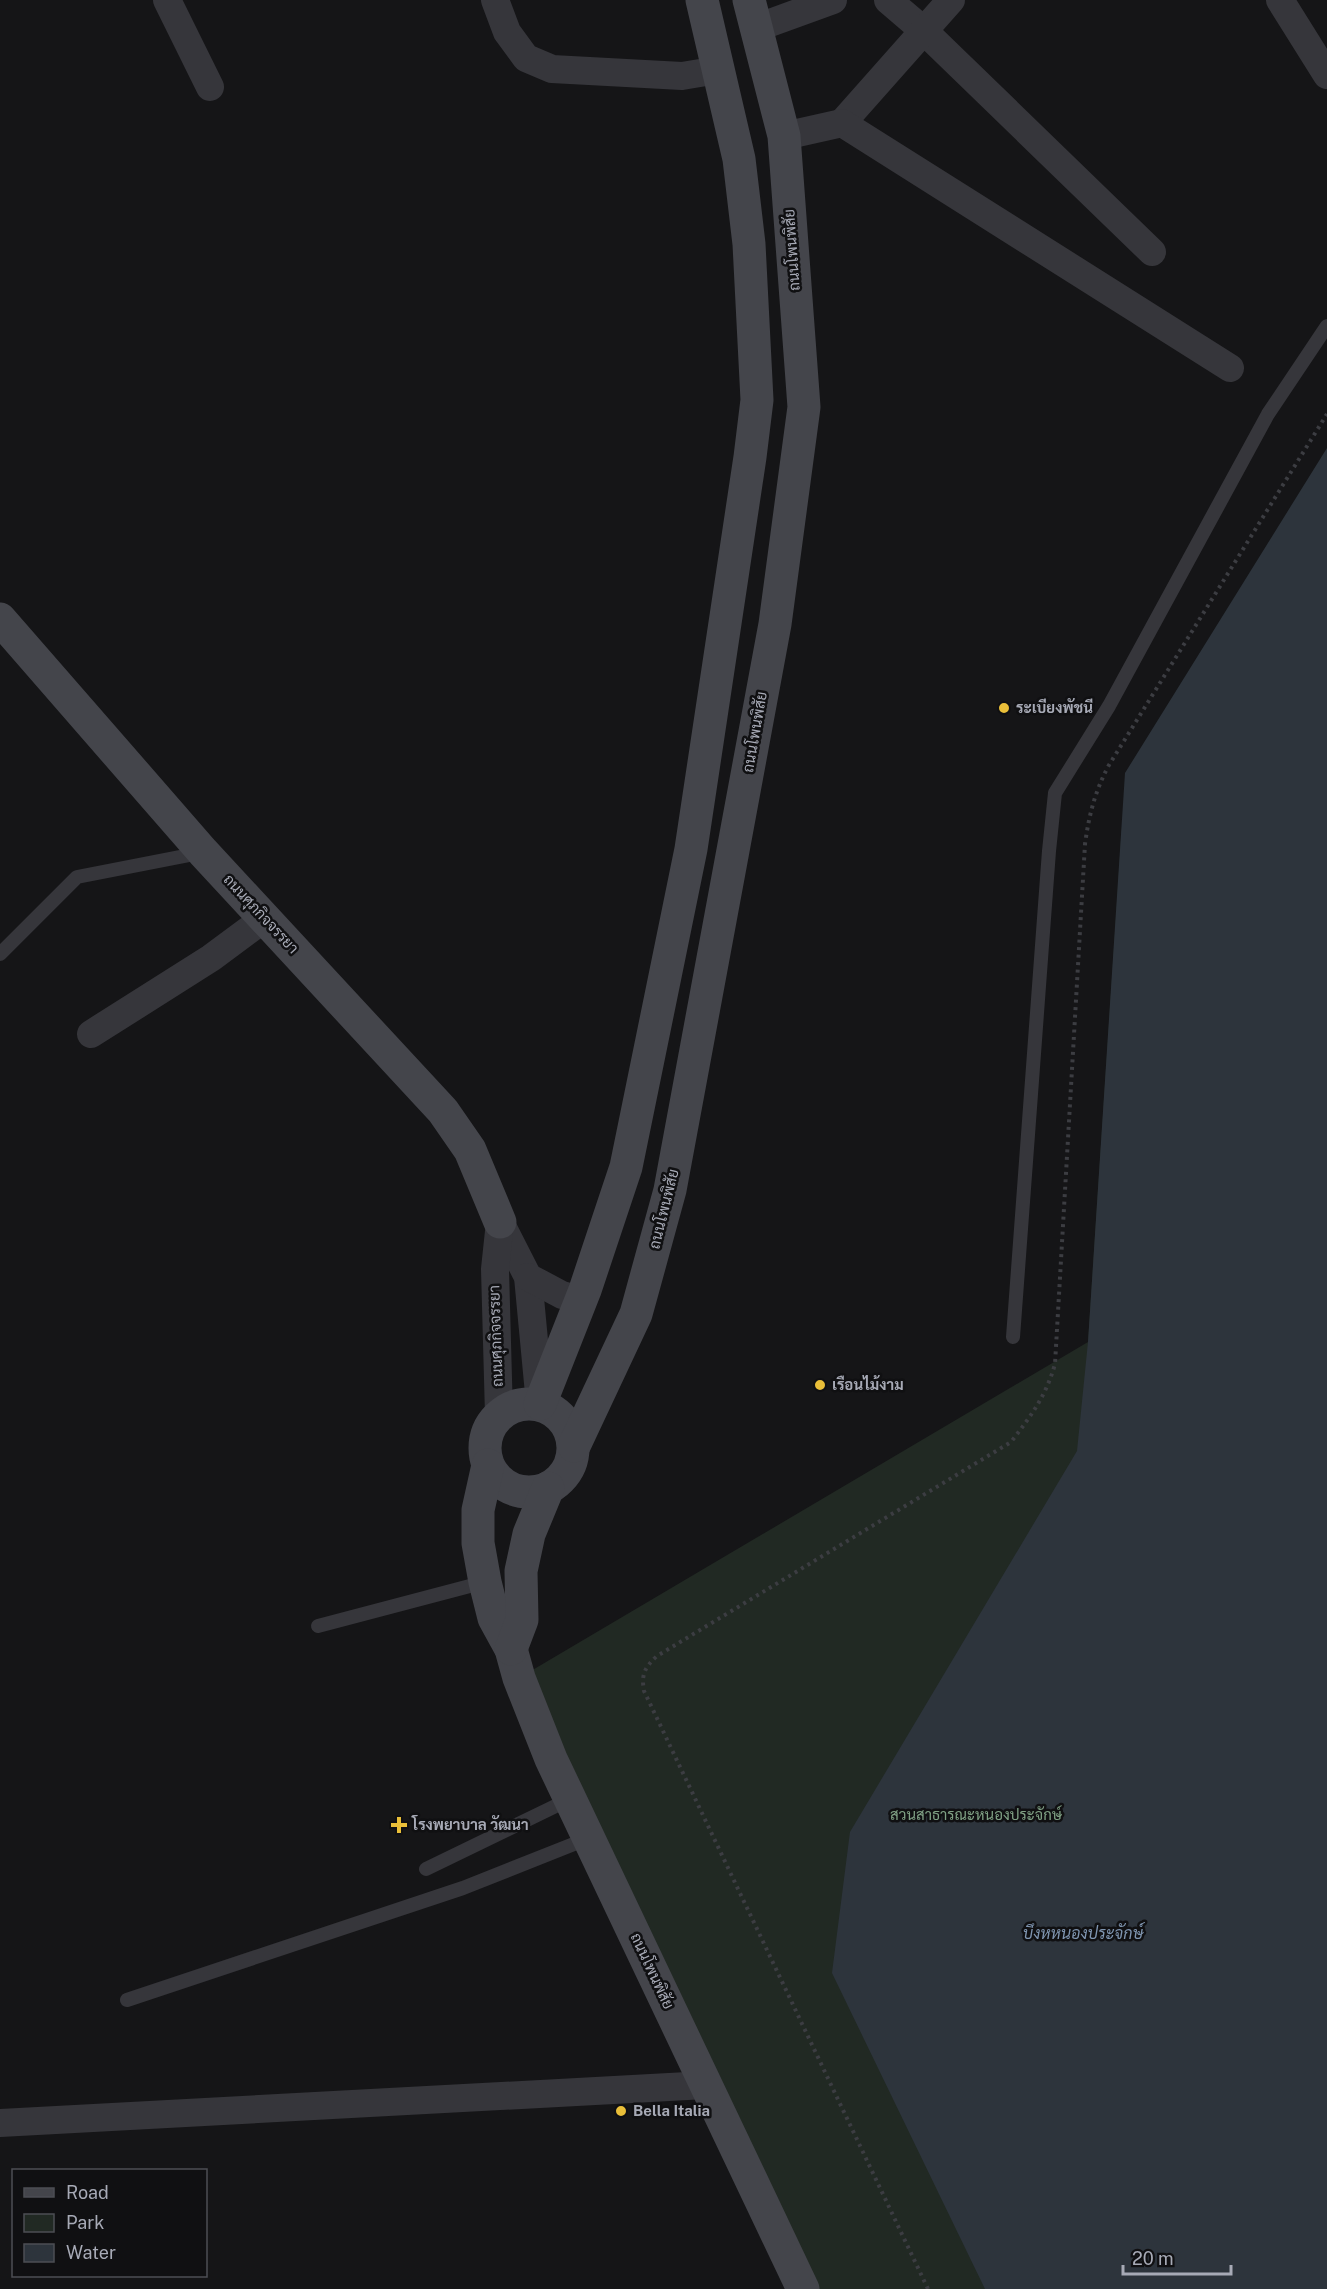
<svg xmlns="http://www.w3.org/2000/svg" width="1327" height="2289" font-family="'Public Sans',Sarabun,sans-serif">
<rect width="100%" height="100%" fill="#151517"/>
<path fill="#212923" d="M1122,825L1327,2289H818L519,1678L1088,1342Z"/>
<path fill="#2d343c" d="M1327,448V2289H985L832,1973L850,1832L1077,1451L1088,1342L1125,773Z"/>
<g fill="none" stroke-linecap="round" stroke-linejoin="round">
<path stroke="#3c3d42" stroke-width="4" stroke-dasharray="3 4.5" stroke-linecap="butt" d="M928,2289L644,1691C641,1674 645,1667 657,1656L1011,1442C1031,1416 1046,1396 1055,1364L1085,844C1089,815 1095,791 1109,765L1327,414"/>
<g stroke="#36363b" stroke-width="14">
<path d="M0,954L77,877L200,853"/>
<path d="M1013,1337L1049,851L1055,793L1109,706L1268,414L1327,326"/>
<path d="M318,1626L485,1582"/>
<path d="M426,1869L570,1799"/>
<path d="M127,2000L463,1888L589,1838"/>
</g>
<g stroke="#36363b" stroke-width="28">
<path d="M167,0L210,87"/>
<path d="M495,0L507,32L526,58L552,69L682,76L718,70"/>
<path d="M888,0L923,30L1152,252"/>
<path d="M1280,0L1327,75"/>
<path d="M756,28L833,0"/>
<path d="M842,123L951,0"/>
<path d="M784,136L842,123L1230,368"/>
<path d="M91,1034L211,958L265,918"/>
<path d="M500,1222L528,1277L540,1404"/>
<path d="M528,1277L562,1295L581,1300"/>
<path d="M499,1415L495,1269L500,1222"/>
<path d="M0,2123L706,2085"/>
</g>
<g stroke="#44454b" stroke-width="33">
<path d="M0,619L203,852L443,1111L470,1150L500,1222"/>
<circle cx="529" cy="1448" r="44"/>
<path d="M540,1404L585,1290L626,1167L691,849L750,457L757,400L749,244L739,159L702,0"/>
<path d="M574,1446L636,1314L670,1190L775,624L804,407L784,136L749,0"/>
<path d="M488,1465L478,1510V1543L485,1582L494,1618L511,1649L519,1678L551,1759L803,2289"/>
<path d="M511,1649L522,1620L521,1571L529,1534L548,1488"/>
</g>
</g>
<g fill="#eabf39" stroke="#101012" stroke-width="2">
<circle cx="1004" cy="708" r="6"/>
<circle cx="820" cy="1385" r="6"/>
<path d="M396 1816h6v6h6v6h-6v6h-6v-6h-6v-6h6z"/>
<circle cx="621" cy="2111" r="6"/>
</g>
<g text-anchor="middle" stroke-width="5" stroke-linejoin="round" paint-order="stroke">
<g font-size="15" fill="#a7aab6" stroke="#101012">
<text transform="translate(792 250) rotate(-94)" y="5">ถนนโพนพิสัย</text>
<text transform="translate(755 732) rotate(-80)" y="5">ถนนโพนพิสัย</text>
<text transform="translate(261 914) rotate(47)" y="5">ถนนศุภกิจจรรยา</text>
<text transform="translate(664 1209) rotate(-76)" y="5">ถนนโพนพิสัย</text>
<text transform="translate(496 1336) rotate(-92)" y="5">ถนนศุภกิจจรรยา</text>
<text transform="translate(652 1971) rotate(65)" y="5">ถนนโพนพิสัย</text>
</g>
<g font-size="15" font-weight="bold" fill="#a7aab6" stroke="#101012" text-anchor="start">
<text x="1016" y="713">ระเบียงพัชนี</text>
<text x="832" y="1390">เรือนไม้งาม</text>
<text x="412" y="1830">โรงพยาบาล วัฒนา</text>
<text x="633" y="2116">Bella Italia</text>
</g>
<g font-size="15" fill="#7fa084" stroke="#101012">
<text x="976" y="1820">สวนสาธารณะหนองประจักษ์</text>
</g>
<g font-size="16" font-style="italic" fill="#7f95b0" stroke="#101012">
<text x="1083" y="1939">บึงหหนองประจักษ์</text>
</g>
</g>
<rect x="12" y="2169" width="195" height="108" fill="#101012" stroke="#4c4e54" stroke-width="1.5"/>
<rect x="24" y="2188" width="30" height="9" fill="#44454b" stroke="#4c4e54" stroke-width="1.5"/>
<text x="66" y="2199" font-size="18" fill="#a7aab6">Road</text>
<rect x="24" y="2214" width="30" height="18" fill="#212923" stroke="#4c4e54" stroke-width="1.5"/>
<text x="66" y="2229" font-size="18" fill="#a7aab6">Park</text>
<rect x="24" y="2244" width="30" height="18" fill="#2d343c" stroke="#4c4e54" stroke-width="1.5"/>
<text x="66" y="2259" font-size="18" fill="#a7aab6">Water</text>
<path d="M1123 2265v9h108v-9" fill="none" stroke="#a7aab6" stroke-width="3"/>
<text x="1132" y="2265" font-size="18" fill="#a7aab6" stroke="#101012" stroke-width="4.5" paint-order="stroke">20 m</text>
</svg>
